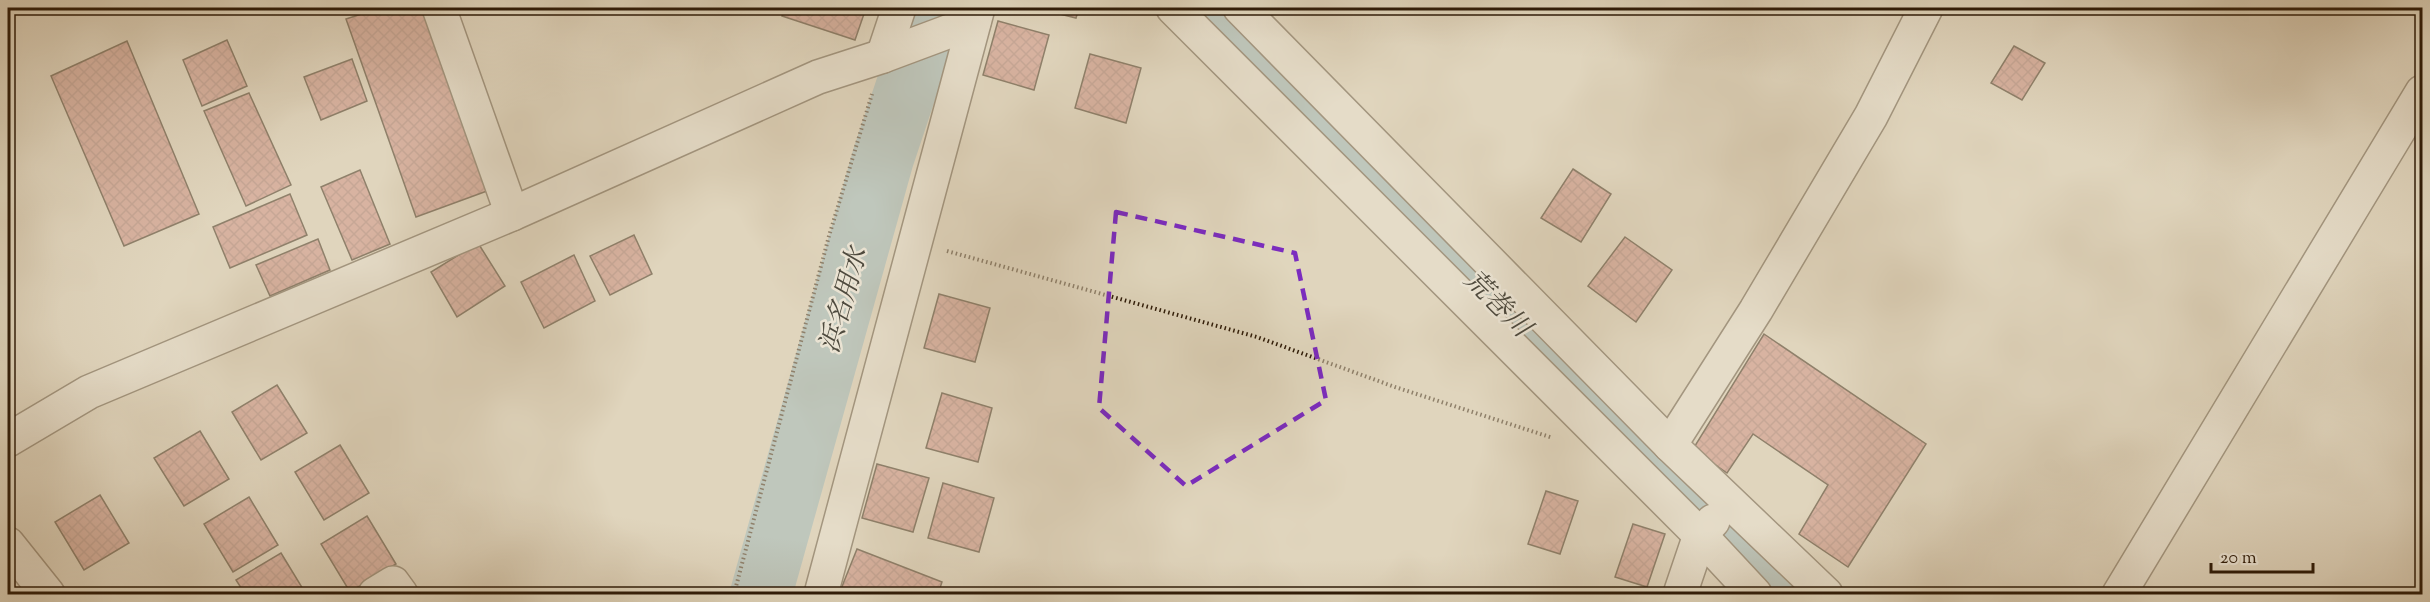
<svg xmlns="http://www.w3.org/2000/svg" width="2430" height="602" font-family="'Sorts Mill Goudy','Noto Serif JP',serif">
<defs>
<pattern id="building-cross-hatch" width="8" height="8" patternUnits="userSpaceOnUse" patternTransform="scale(1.5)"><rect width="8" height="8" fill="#cf8a7f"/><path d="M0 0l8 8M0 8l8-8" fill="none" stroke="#a87066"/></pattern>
</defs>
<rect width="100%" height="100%" fill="#e0d6bd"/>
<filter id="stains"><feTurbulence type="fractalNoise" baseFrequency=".00333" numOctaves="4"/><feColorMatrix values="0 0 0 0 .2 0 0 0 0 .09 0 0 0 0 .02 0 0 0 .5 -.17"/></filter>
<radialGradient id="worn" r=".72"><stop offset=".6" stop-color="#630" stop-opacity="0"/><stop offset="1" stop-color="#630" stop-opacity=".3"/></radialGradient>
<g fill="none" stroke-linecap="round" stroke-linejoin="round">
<g stroke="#98b6bb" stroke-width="62">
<path d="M1212,8L1298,102L1789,594"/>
<path d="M761,594L883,158L933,8"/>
</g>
</g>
<g fill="url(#building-cross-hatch)" stroke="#2e1b08" stroke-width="1.5">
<path d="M380,8H425L487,191L416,217L346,19Z"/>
<path d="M785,8H866L855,40L782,16Z"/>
<path d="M1036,8H1079L1076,18Z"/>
<path d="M998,21L1049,35L1034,90L983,75Z"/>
<path d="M227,40L247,86L202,106L183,60Z"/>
<path d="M127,41L199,214L124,246L51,76Z"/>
<path d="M2014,46L2045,63L2022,100L1991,83Z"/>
<path d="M1090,54L1141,68L1126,123L1075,108Z"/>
<path d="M352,59L367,101L321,120L304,77Z"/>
<path d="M249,93L291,185L246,206L204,111Z"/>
<path d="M1573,169L1611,194L1581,242L1541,218Z"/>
<path d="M360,170L390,244L352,260L321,187Z"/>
<path d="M290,194L307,235L230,268L213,227Z"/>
<path d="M634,235L652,274L610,295L590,256Z"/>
<path d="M1625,237L1672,270L1636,322L1588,286Z"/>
<path d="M318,239L330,270L270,296L256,265Z"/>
<path d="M478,243L505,286L457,317L431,272Z"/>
<path d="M574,255L595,301L544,328L521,282Z"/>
<path d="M939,294L990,308L975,362L924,348Z"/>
<path d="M1764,334L1926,444L1848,567L1799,534L1828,485L1753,434L1727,473L1693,449Z"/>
<path d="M277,385L307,433L261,460L232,412Z"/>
<path d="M942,393L992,408L978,462L926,448Z"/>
<path d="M200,431L229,479L184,506L154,458Z"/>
<path d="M340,445L369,493L324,520L295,472Z"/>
<path d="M877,464L929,478L913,532L862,518Z"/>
<path d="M943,483L994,498L979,552L928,538Z"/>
<path d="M1546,491L1578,501L1560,554L1528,544Z"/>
<path d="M100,495L129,543L84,570L55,522Z"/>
<path d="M249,497L278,545L233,572L204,524Z"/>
<path d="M367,516L396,564L350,592L321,544Z"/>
<path d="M1633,524L1665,534L1647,587L1615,577Z"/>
<path d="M857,549L942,582L938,594H839Z"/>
<path d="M281,553L306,594H245L236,580Z"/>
</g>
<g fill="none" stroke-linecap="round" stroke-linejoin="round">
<g stroke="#5a4a35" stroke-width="36">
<g id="minor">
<path d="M439,8L512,214"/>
<path d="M1173,8L1700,535L1755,594"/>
<path d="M1240,8L1670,445L1826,594"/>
<path d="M883,56L899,8"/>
<path d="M8,440L89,392L512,214L818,77L883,56L974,22"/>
<path d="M1670,445L1756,310L1871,116L1926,8"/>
<path d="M8,544L48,594"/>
<path d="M375,594L393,583L401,594"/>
<path d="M821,594L978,8"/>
<path d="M1680,594L1700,535L1713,521"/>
<path d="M2119,594L2422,92"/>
</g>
</g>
<g stroke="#2e1b08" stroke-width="4" stroke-dasharray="1.5 3" stroke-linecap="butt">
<path d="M947,251L1257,337L1395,387L1553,438"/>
<path d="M734,594L829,236L872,94"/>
</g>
<use href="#minor" stroke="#ebe4d4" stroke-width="33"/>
</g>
<path d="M0 0H2430V602H0ZM1116,212L1295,253L1326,400L1186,486L1099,408Z" fill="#e0d6bd" fill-opacity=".55" fill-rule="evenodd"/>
<path fill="none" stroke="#7b2cbf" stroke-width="4.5" stroke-dasharray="12 8" stroke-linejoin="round" d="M1116,212L1295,253L1326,400L1186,486L1099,408Z"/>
<g text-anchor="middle" stroke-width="5" stroke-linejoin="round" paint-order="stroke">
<g font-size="27" font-style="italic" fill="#4e4a3e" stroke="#ebe4d4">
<text transform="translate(843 300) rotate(-74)" y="9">浜名用水</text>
<text transform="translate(1498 303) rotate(45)" y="9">荒巻川</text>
</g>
</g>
<rect width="2430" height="602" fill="none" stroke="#e0d6bd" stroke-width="30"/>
<rect x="9" y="9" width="2412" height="584" fill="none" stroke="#2e1b08" stroke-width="3"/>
<rect x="15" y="15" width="2400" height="572" fill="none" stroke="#2e1b08" stroke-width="1.5"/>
<path d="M2211 563v9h102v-9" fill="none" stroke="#2e1b08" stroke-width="3"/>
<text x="2220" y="563" font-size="18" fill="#2e1b08" stroke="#ebe4d4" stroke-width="4.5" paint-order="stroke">20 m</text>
<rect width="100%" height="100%" filter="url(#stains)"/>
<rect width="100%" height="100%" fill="url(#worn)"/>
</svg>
